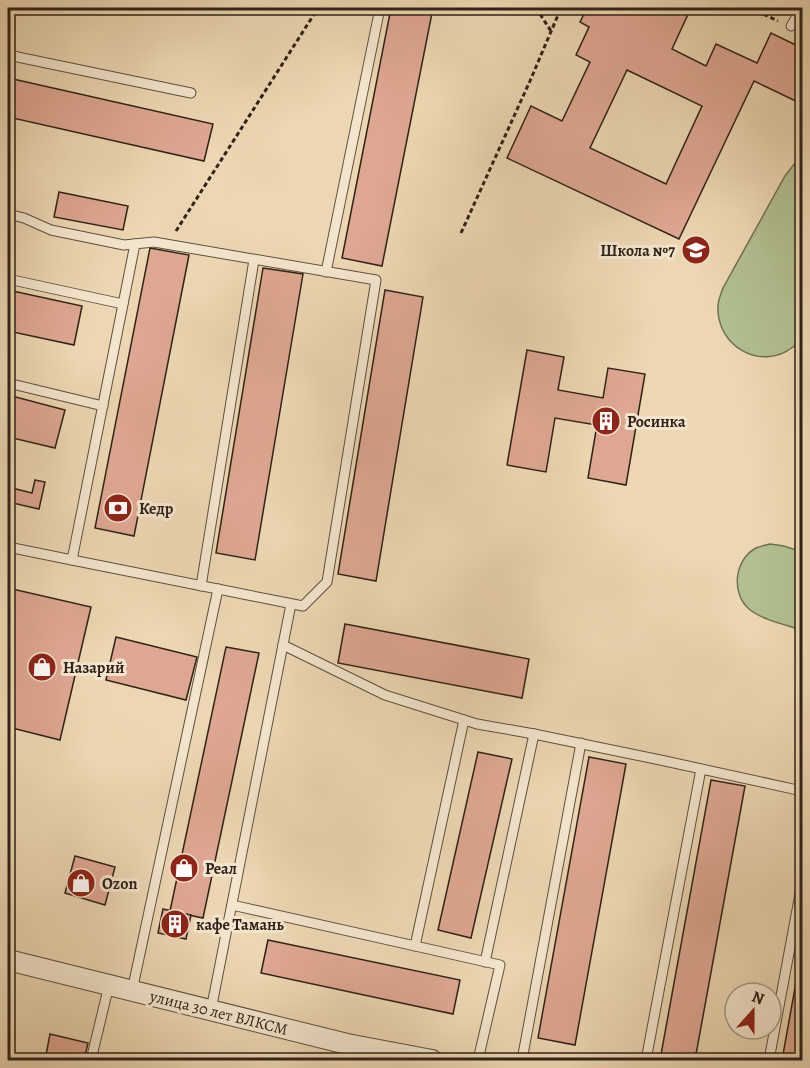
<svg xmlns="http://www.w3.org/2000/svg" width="810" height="1068" font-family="Alegreya,serif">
<rect width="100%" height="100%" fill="#ecd7b2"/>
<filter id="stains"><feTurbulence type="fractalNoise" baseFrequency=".00333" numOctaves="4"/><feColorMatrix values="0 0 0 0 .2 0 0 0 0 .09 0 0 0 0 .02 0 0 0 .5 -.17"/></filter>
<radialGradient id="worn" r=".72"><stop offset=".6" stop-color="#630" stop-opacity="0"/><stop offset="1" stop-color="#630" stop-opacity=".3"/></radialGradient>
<g fill="#b2bf90" stroke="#707054" stroke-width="1.5">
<path d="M802,159V336C800,339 797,344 793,347C761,372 716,346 718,306C718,300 721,294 723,288L785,176L795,163Z"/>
<path d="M770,544L784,546L802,552V630C787,625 762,620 749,609C731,593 734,560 756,548C760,546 766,545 770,544Z"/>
</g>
<g fill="#dea792" stroke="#2f2219" stroke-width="1.5" fill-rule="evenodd">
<path d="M260,8H282L281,13Z"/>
<path d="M391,8H433L382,266L342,258Z"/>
<path d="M587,8H691L672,49L706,66L716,44L757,63L771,33L802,48V104L754,81L679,239L507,158L531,106L562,121L590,62L576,55L589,27L580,22ZM627,70L702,106L666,184L590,148Z"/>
<path d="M13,79L213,124L204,161L8,117V105Z"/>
<path d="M59,192L128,206L123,230L54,217Z"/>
<path d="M150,248L189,255L134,536L95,528Z"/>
<path d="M263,268L303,274L255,560L216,553Z"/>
<path d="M8,290L82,306L74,345L8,331Z"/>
<path d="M385,290L423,297L376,581L338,574Z"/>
<path d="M527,350L564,357L558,390L603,398L608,368L645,374L626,485L588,478L597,425L555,418L546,472L507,465Z"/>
<path d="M8,395L65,410L55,448L8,437Z"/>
<path d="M35,480L45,482L39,509L8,502V487L32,493Z"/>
<path d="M8,588L91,607L60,740L8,727Z"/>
<path d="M345,624L529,659L522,698L338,663Z"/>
<path d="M116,637L197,657L186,700L106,680Z"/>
<path d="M226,647L259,653L203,918L170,911Z"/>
<path d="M478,752L512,759L471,938L438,930Z"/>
<path d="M589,757L626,764L575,1045L538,1038Z"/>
<path d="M711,780L745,786L695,1060H660Z"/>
<path d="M75,856L115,867L105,905L65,893Z"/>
<path d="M163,909L191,915L186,939L158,933Z"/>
<path d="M268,940L460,980L453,1014L261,973Z"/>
<path d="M802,949V1060H782Z"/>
<path d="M50,1034L88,1043L84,1060H45Z"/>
</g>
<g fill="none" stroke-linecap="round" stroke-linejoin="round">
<g stroke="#5e4f3f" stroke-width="11">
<g id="service">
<path d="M791,26L802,8"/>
<path d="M8,55L191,93"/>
<path d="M8,214L24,218L51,230L124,245L154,242L376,280L327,582L303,606L72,560"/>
<path d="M326,272L380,8"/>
<path d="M8,279L123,304"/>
<path d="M8,383L103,406"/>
<path d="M8,547L72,560L135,244"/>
<path d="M201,586L254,260"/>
<path d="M283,645L385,695L477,724L534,734L665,761L802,791"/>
<path d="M232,905L500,965L478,1060"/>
<path d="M415,946L464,720"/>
<path d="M485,962L534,734"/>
<path d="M132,991L218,589"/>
<path d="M211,1010L291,604"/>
<path d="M91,1060L109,985"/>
<path d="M522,1060L581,743"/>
<path d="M646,1060L701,769"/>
<path d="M769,1060L802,883"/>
</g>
</g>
<g stroke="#5e4f3f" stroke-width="22">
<path id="minor" d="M8,960L347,1044L432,1060"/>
</g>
<g stroke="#2f2219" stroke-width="3" stroke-dasharray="4.5 3" stroke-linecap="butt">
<path d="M536,8L551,31"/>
<path d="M750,8L778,21"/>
<path d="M176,231L318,8"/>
<path d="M461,233L530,81L561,8"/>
</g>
<use href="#service" stroke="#f3e5cd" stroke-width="9"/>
<use href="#minor" stroke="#f3e5cd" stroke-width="20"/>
</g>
<defs>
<g id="school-disc" transform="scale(1.5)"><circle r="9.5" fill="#8f2418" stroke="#f3e5cd"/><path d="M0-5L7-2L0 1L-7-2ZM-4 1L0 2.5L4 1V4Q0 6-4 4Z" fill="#fff"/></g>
<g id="building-disc" transform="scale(1.5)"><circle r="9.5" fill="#8f2418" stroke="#f3e5cd"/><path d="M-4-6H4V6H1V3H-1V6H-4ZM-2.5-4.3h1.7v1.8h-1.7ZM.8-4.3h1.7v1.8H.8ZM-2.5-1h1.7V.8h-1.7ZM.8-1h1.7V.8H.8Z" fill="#fff"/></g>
<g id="bank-disc" transform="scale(1.5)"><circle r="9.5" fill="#8f2418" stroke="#f3e5cd"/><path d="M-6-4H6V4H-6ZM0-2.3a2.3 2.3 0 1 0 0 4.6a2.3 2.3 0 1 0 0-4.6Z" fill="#fff"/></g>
<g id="shop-disc" transform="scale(1.5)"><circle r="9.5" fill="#8f2418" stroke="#f3e5cd"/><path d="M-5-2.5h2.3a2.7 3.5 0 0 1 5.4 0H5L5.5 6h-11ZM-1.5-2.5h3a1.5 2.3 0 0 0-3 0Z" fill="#fff"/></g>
</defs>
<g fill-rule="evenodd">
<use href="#school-disc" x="696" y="250"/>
<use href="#building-disc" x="606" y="421"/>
<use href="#bank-disc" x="118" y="508"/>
<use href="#shop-disc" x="42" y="667"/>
<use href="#shop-disc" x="184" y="868"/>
<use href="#shop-disc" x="81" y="883"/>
<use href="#building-disc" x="175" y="924"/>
</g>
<g text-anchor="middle" stroke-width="6" stroke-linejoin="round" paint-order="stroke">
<g font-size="16" font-weight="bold" fill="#2f2219" stroke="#f3e5cd" text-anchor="start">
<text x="675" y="256" text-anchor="end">Школа №7</text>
<text x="627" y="427">Росинка</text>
<text x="139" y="514">Кедр</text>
<text x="63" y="673">Назарий</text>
<text x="205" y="874">Реал</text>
<text x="102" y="889">Ozon</text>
<text x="196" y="930">кафе Тамань</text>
</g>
<g font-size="16" fill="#2f2219" stroke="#f3e5cd">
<text transform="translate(219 1012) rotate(14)" y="6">улица 30 лет ВЛКСМ</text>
</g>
</g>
<rect width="810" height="1068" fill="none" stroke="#ecd7b2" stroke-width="30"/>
<rect x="9" y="9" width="792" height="1050" fill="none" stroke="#2f2219" stroke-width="3"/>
<rect x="15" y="15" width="780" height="1038" fill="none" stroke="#2f2219" stroke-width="1.5"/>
<g transform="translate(753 1011) rotate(21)"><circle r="28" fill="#f3e5cd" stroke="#a59785" stroke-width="1.5"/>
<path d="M0-4.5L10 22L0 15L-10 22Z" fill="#8f2418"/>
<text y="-9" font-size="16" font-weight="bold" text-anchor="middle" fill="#2f2219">N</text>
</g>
<rect width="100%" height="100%" filter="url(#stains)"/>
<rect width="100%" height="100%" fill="url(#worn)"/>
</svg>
